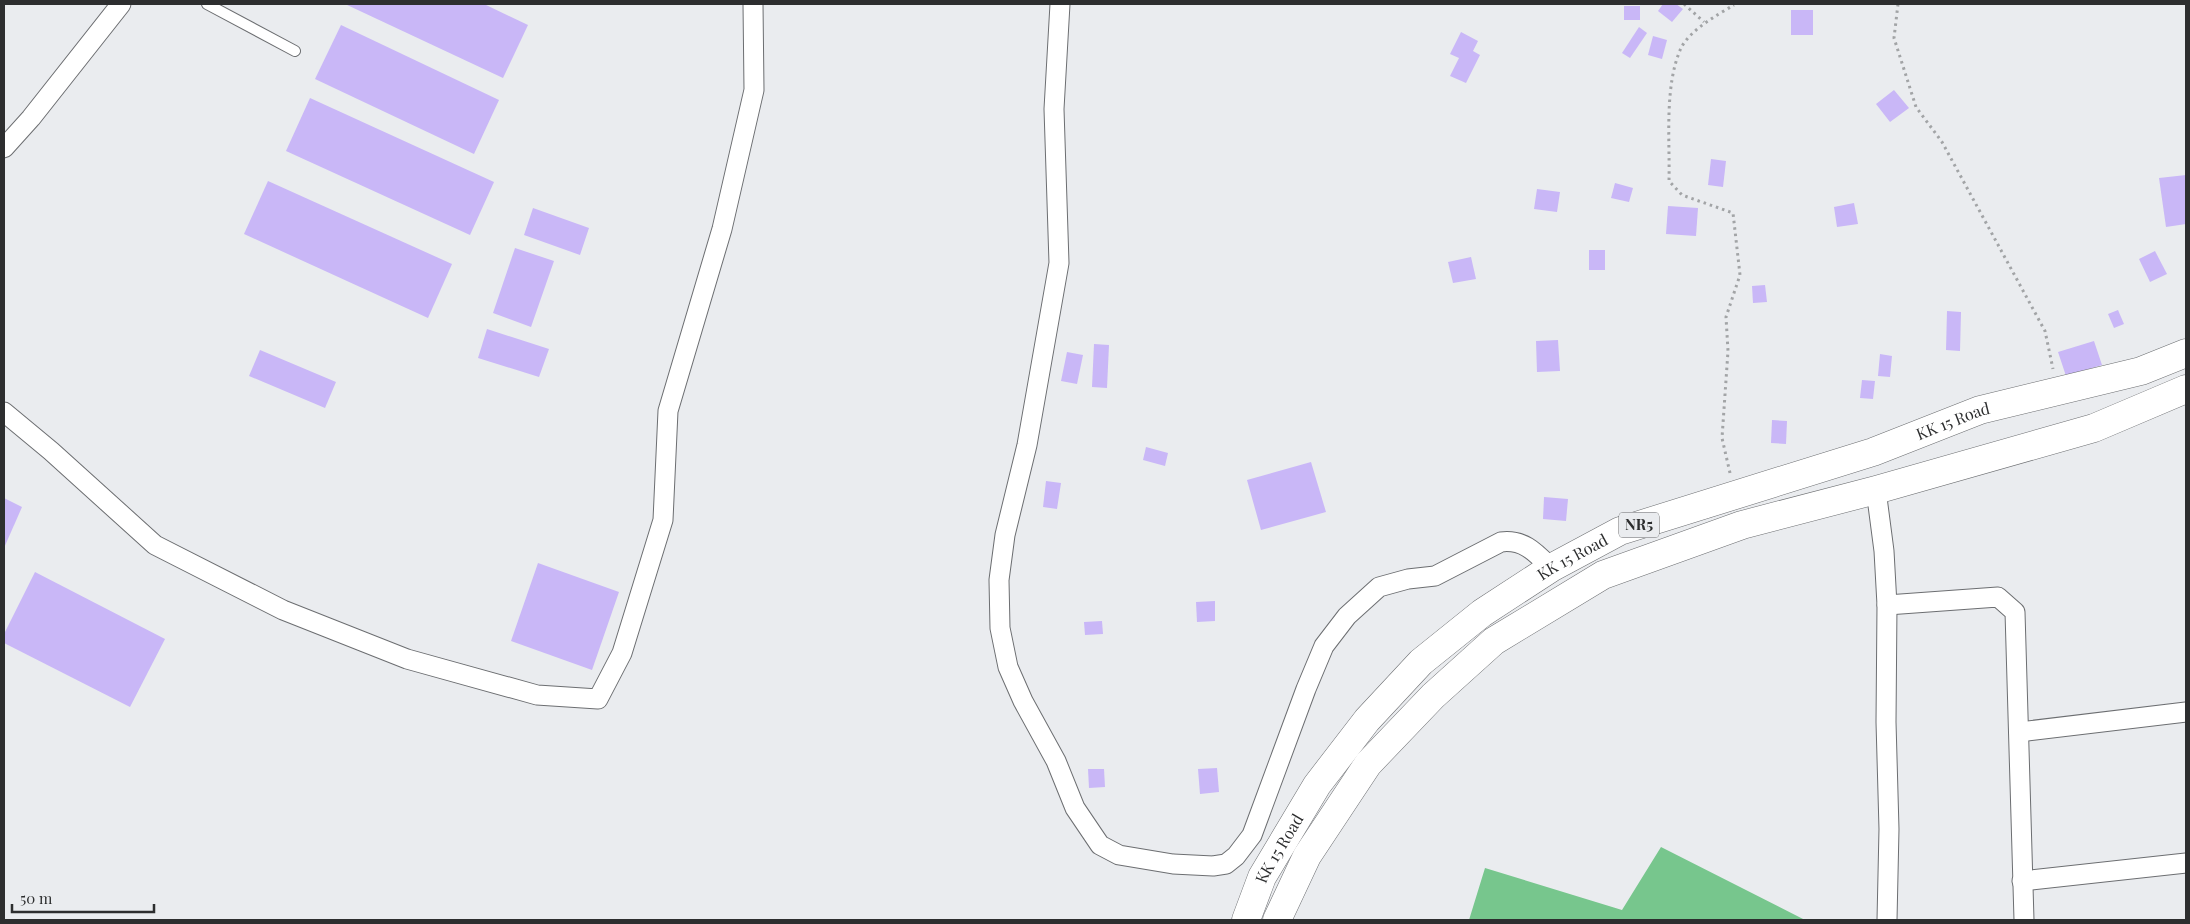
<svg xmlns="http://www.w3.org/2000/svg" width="2190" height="924" font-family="'Playfair Display',serif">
<rect width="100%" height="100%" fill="#eaecef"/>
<path fill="#77c68d" d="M1661,847L1805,920H1469L1485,868L1622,910Z"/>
<g fill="#c9b7f7">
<path d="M345,4H484L528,25L503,78Z"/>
<path d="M1663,4H1676L1683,9L1672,22L1658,11Z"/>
<rect x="1624" y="6" width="16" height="14"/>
<rect x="1791" y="10" width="22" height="25"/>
<path d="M341,25L499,100L474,154L315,79Z"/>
<path d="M1639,27L1647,33L1630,58L1622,53Z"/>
<path d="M1461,32L1478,41L1473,51L1480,55L1466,83L1450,76L1459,58L1450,54Z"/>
<path d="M1653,36L1667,40L1662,59L1648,55Z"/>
<path d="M1894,90L1909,108L1890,122L1876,104Z"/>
<path d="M310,98L494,182L470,235L286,151Z"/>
<path d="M1711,159L1726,161L1723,187L1708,185Z"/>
<path d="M2186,175V224L2166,227L2159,178Z"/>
<path d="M268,181L452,264L428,318L244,234Z"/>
<path d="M1615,183L1633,188L1629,202L1611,198Z"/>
<path d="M1537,189L1560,192L1557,212L1534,209Z"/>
<path d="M1854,203L1858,224L1837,227L1834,207Z"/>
<path d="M1668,206L1698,208L1696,236L1666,234Z"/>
<path d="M533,208L589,228L580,255L524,235Z"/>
<path d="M515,248L554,261L531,327L493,313Z"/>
<rect x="1589" y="250" width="16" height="20"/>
<path d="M2155,251L2167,274L2150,282L2139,259Z"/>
<path d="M1471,257L1476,279L1453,283L1448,262Z"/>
<path d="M1765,285L1767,302L1753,303L1752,286Z"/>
<path d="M2118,310L2124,324L2114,328L2108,314Z"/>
<path d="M1947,311L1961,312L1960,351L1946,350Z"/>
<path d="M487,329L549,349L539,377L478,358Z"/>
<path d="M1558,340L1560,371L1537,372L1536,341Z"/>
<path d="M2094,341L2102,365L2066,376L2058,352Z"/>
<path d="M1094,344L1109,345L1107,388L1092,387Z"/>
<path d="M260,350L336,382L325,408L249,376Z"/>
<path d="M1067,352L1083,355L1077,384L1061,381Z"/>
<path d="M1880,354L1892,356L1890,377L1878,376Z"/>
<path d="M1862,380L1875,381L1873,399L1860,398Z"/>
<path d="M1772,420L1787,421L1786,444L1771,443Z"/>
<path d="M1146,447L1168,453L1165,466L1143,460Z"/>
<path d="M1311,462L1326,512L1261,530L1247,480Z"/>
<path d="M1046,481L1061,483L1057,509L1043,507Z"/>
<path d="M1544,497L1568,499L1566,521L1543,519Z"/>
<path d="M4,498L22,507L4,548Z"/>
<path d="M538,563L619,592L592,670L511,641Z"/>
<path d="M35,572L165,639L130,707L4,643V634Z"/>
<path d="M1215,601V621L1197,622L1196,602Z"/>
<path d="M1102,621L1103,634L1085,635L1084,622Z"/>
<path d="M1217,768L1219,792L1200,794L1198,769Z"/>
<path d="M1088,769H1104L1105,787L1089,788Z"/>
</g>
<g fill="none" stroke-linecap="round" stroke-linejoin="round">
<g stroke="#6c6e71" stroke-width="12">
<path id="service" d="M207,4L295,51"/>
</g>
<g stroke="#6c6e71" stroke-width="21">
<g id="minor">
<path d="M1060,4L1054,109L1059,263L1027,445L1005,535L999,580L1000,628L1008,667L1023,701L1056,761L1075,808L1100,845L1119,855L1173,864L1213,866L1226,864L1236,856L1252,835L1306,689L1324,646L1347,616L1379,587L1408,579L1435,576L1501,542C1524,539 1536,553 1551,568"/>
<path d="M4,148L31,118L121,4"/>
<path d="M4,412L51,451L155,545L283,610L407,659L537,695L598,699L622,653L663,520L668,411L722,229L754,90L753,4"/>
<path d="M1876,490L1884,551L1887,605L1886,722L1889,829L1887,920"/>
<path d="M1887,605L1998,597L2015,612L2024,920"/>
<path d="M2019,732L2186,712"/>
<path d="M2022,881L2186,863"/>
</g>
</g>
<g stroke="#6c6e71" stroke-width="29">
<g id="trunk">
<path id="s1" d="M1246,920L1262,877L1317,785L1367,720L1421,662L1482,613L1551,568L1620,531L1873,452L1980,410L2141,371L2186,353"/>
<path d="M1277,920L1307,856L1368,764L1433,696L1494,641L1603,575L1742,525L1876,490L2094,428L2186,389"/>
</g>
</g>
<g stroke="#a2a4a6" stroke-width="3" stroke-dasharray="2.5 4" stroke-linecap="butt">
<path d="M1684,4L1704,22"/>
<path d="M1898,4L1894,38L1916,107L1942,142L2045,331L2053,369"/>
<path d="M1730,473L1722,438L1728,351L1726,317L1740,275L1733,213L1682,195L1669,181C1670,140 1664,86 1681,48C1690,30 1717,15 1734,5"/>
</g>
<use href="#service" stroke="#fff" stroke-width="10"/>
<use href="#minor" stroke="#fff" stroke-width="19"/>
<use href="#trunk" stroke="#fff" stroke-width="28"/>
</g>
<g text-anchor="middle" stroke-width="4.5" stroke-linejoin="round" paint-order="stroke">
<rect fill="#eaecef" stroke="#666769" stroke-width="1" x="1619" y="512.5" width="40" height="25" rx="4"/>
<g font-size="15" font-weight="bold" fill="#2d2e2f">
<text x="1639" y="530">NR5</text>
</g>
<g font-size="16" fill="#2d2e2f" stroke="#eaecef">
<text dy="6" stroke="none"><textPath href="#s1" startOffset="904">KK 15 Road</textPath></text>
<text dy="6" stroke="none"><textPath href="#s1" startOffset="499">KK 15 Road</textPath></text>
<text dy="6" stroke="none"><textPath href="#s1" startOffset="79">KK 15 Road</textPath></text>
</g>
</g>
<rect width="2190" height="924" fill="none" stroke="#2d2e2f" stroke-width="10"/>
<path d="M12 904v8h142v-8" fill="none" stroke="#2d2e2f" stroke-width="2.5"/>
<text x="20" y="904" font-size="15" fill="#2d2e2f" stroke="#eaecef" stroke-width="4" paint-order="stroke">50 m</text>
</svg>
